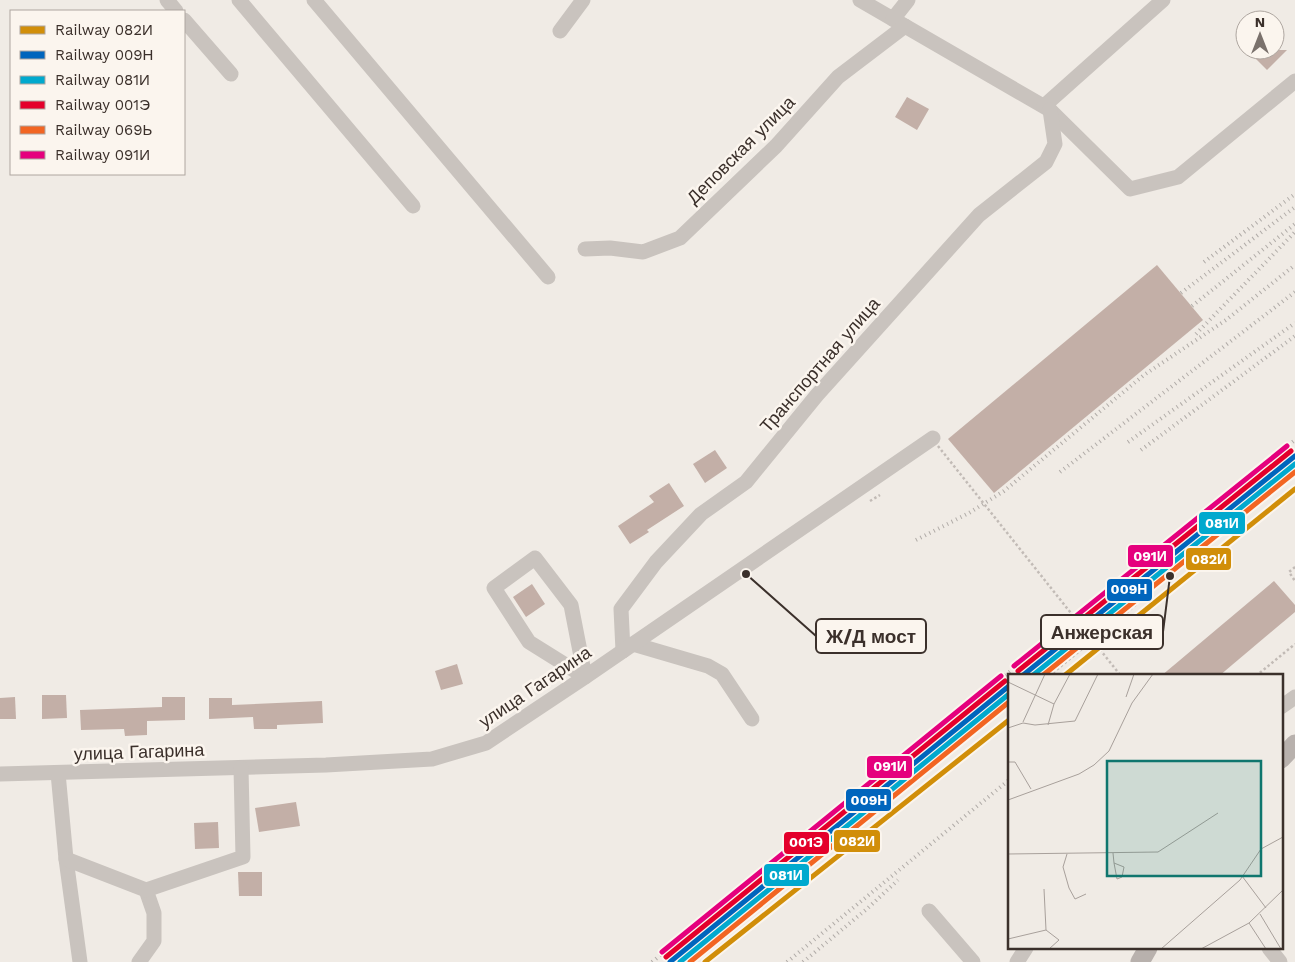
<svg xmlns="http://www.w3.org/2000/svg" width="1295" height="962" font-family="'Work Sans',sans-serif">
<rect width="100%" height="100%" fill="#f0ebe5"/>
<g fill="#c3afa7">
<path d="M1247,50H1287L1267,70Z"/>
<path d="M907,97L929,109L917,130L895,117Z"/>
<path d="M1157,265L1203,320L994,493L948,439Z"/>
<path d="M715,450L727,468L705,483L693,464Z"/>
<path d="M669,483L684,506L647,530L649,532L630,544L618,526L654,502L649,496Z"/>
<path d="M1274,581L1295,605V612L1219,676H1161Z"/>
<path d="M532,584L545,604L526,617L513,597Z"/>
<path d="M457,664L463,684L441,690L435,671Z"/>
<path d="M42,695H66L67,718L42,719Z"/>
<path d="M15,697L16,719H0V698Z"/>
<path d="M162,697H185V720L147,721V735L125,736L124,729L81,730L80,710L162,707Z"/>
<path d="M209,698H232V705L322,701L323,723L277,725V729H254L253,717L209,719Z"/>
<path d="M296,802L300,826L259,832L255,808Z"/>
<path d="M218,822L219,848L195,849L194,823Z"/>
<path d="M238,872H262V896H239Z"/>
</g>
<g fill="none" stroke-linecap="round" stroke-linejoin="round">
<g stroke="#c2bbb6" stroke-width="2.5" stroke-dasharray="2.5 2.5" stroke-linecap="butt">
<path d="M870,501L880,495"/>
<path d="M1295,567L1289,572L1295,581"/>
<path d="M1049,676L1138,603"/>
<path d="M1256,676L1295,644"/>
</g>
<g stroke="#c9c3be" stroke-width="15">
<path d="M167,0L176,11"/>
<path d="M239,0L413,206"/>
<path d="M314,0L548,277"/>
<path d="M860,0L1050,110L1130,189L1178,177L1295,81"/>
<path d="M893,19L908,0"/>
<path d="M184,20L231,74"/>
<path d="M560,31L583,0"/>
<path d="M1044,106L1163,0"/>
<path d="M585,249L610,248L643,252L680,238L776,146L838,77L905,26"/>
<path d="M535,558L571,605L585,677L529,642L494,588Z"/>
<path d="M633,644L708,666L722,674L752,719"/>
<path d="M623,651L621,609L656,562L701,514L746,482L817,395L979,215L1046,162L1055,144L1050,110"/>
<path d="M1281,707L1295,697"/>
<path d="M58,773L66,859L80,962"/>
<path d="M0,774L326,765L432,759L486,743L585,677L933,438"/>
<path d="M66,859L146,890L154,913V941L139,962"/>
<path d="M146,890L243,857L241,768"/>
<path d="M929,911L973,962"/>
<path d="M1269,948L1280,962"/>
<path d="M1017,962L1026,948"/>
</g>
<g stroke="#b8b1ad" stroke-width="19">
<path d="M1281,759L1295,744"/>
<path d="M1140,962L1148,948"/>
</g>
<g stroke="#b1aca8" stroke-width="4" stroke-dasharray="1 4" stroke-linecap="butt">
<path d="M1204,262L1295,194"/>
<path d="M1181,293L1295,207"/>
<path d="M1192,306L1295,224"/>
<path d="M1196,334L1295,232"/>
<path d="M1128,442L1295,323"/>
<path d="M1141,450L1295,336"/>
<path d="M1060,472L1295,292"/>
<path d="M916,540L969,513L1004,491L1144,375L1226,320L1295,265"/>
<path d="M652,962L1295,440"/>
<path d="M787,962L1009,780"/>
<path d="M803,962L868,908L898,880"/>
</g>
<path stroke="#c2bbb6" stroke-width="2.5" stroke-dasharray="2.5 2.5" stroke-linecap="butt" d="M938,446L1121,676"/>
<g stroke="#fbf5ee" stroke-width="9">
<g id="rail-1">
<path d="M1064,676L1295,489"/>
<path d="M705,962L1009,720"/>
</g>
</g>
<g stroke="#fbf5ee" stroke-width="9">
<g id="rail-2">
<path d="M1022,676L1295,456"/>
<path d="M670,962L1009,686"/>
</g>
</g>
<g stroke="#fbf5ee" stroke-width="9">
<g id="rail-3">
<path d="M1032,676L1295,464"/>
<path d="M680,962L1009,694"/>
</g>
</g>
<g stroke="#fbf5ee" stroke-width="9">
<g id="rail-4">
<path d="M1018,671L1291,451"/>
<path d="M666,957L1005,681"/>
</g>
</g>
<g stroke="#fbf5ee" stroke-width="9">
<g id="rail-5">
<path d="M1042,676L1295,472"/>
<path d="M690,962L1009,702"/>
</g>
</g>
<g stroke="#fbf5ee" stroke-width="9">
<g id="rail-6">
<path d="M1014,666L1287,446"/>
<path d="M662,952L1001,676"/>
</g>
</g>
<use href="#rail-1" stroke="#d18e09" stroke-width="5"/>
<use href="#rail-2" stroke="#0065bd" stroke-width="5"/>
<use href="#rail-3" stroke="#00a9ce" stroke-width="5"/>
<use href="#rail-4" stroke="#e4002b" stroke-width="5"/>
<use href="#rail-5" stroke="#f26522" stroke-width="5"/>
<use href="#rail-6" stroke="#e5007d" stroke-width="5"/>
</g>
<g text-anchor="middle" stroke-width="5" stroke-linejoin="round" paint-order="stroke">
<g font-size="18" fill="#3b302b" stroke="#fbf5ee">
<text transform="translate(741 150) rotate(-45)" y="6">Деповская улица</text>
<text transform="translate(820 365) rotate(-49)" y="6">Транспортная улица</text>
<text transform="translate(535 687) rotate(-34)" y="6">улица Гагарина</text>
<text transform="translate(139 752) rotate(-2)" y="6">улица Гагарина</text>
</g>
</g>
<g transform="translate(1008 674)">
<rect width="275" height="275" fill="#f0ebe5"/>
<path fill="none" stroke="#a8a09b" stroke-width="1" d="M0,8L46,30M118,23L126,0M15,48L37,0M40,51L46,30L62,0M0,54L15,49L27,51L67,47L90,0M0,88H7L23,115M0,126L71,100L86,91L101,77L124,29L145,0M105,179L106,189L109,205L114,203L116,193L106,189M0,180L150,178L210,139M59,180L55,193L61,214L67,225L78,220M234,202L258,234M36,215L38,256M252,240L273,275M241,249L258,275M0,265L38,256L51,266L41,275M153,275L232,206L253,175L275,163M193,275L241,249L275,216"/>
<path fill="#0f766e" fill-opacity="0.15" stroke="#0f766e" stroke-width="2.5" d="M99,87H253V202H99Z"/>
<rect width="275" height="275" fill="none" stroke="#3b302b" stroke-width="2.5"/>
</g>
<path fill="none" stroke="#3b302b" stroke-width="2" d="M1170 576L1163 632M746 574L816 636"/>
<g fill="#3b302b" stroke="#fbf5ee" stroke-width="2">
<circle cx="1170" cy="576" r="5"/>
<circle cx="746" cy="574" r="5"/>
</g>
<g fill="#fbf5ee" stroke="#3b302b" stroke-width="2">
<rect x="1041" y="615" width="122" height="34" rx="5"/>
<rect x="816" y="619" width="110" height="34" rx="5"/>
</g>
<g font-size="19" text-anchor="middle" font-weight="bold" fill="#3b302b">
<text x="1102" y="639">Анжерская</text>
<text x="871" y="643">Ж/Д мост</text>
</g>
<g stroke="#fbf5ee" stroke-width="2">
<rect x="1198" y="511" width="48" height="24" rx="5" fill="#00a9ce"/>
<rect x="1127" y="544" width="47" height="24" rx="5" fill="#e5007d"/>
<rect x="1185" y="547" width="47" height="24" rx="5" fill="#d18e09"/>
<rect x="1106" y="578" width="47" height="24" rx="5" fill="#0065bd"/>
<rect x="866" y="755" width="47" height="24" rx="5" fill="#e5007d"/>
<rect x="845" y="788" width="47" height="24" rx="5" fill="#0065bd"/>
<rect x="833" y="829" width="48" height="24" rx="5" fill="#d18e09"/>
<rect x="783" y="831" width="47" height="24" rx="5" fill="#e4002b"/>
<rect x="763" y="863" width="47" height="24" rx="5" fill="#00a9ce"/>
</g>
<g font-size="14" text-anchor="middle" font-weight="bold" fill="#fff">
<text x="1222" y="528">081И</text>
<text x="1150" y="561">091И</text>
<text x="1209" y="564">082И</text>
<text x="1129" y="594">009Н</text>
<text x="890" y="771">091И</text>
<text x="869" y="805">009Н</text>
<text x="857" y="846">082И</text>
<text x="806" y="847">001Э</text>
<text x="786" y="880">081И</text>
</g>
<rect x="10" y="10" width="175" height="165" fill="#fbf5ee" stroke="#aea6a0"/>
<rect x="20" y="26" width="25" height="8" fill="#d18e09" stroke="#aea6a0"/>
<text x="55" y="35" font-size="15" fill="#3b302b">Railway 082И</text>
<rect x="20" y="51" width="25" height="8" fill="#0065bd" stroke="#aea6a0"/>
<text x="55" y="60" font-size="15" fill="#3b302b">Railway 009Н</text>
<rect x="20" y="76" width="25" height="8" fill="#00a9ce" stroke="#aea6a0"/>
<text x="55" y="85" font-size="15" fill="#3b302b">Railway 081И</text>
<rect x="20" y="101" width="25" height="8" fill="#e4002b" stroke="#aea6a0"/>
<text x="55" y="110" font-size="15" fill="#3b302b">Railway 001Э</text>
<rect x="20" y="126" width="25" height="8" fill="#f26522" stroke="#aea6a0"/>
<text x="55" y="135" font-size="15" fill="#3b302b">Railway 069Ь</text>
<rect x="20" y="151" width="25" height="8" fill="#e5007d" stroke="#aea6a0"/>
<text x="55" y="160" font-size="15" fill="#3b302b">Railway 091И</text>
<g transform="translate(1260 35)"><circle r="24" fill="#fbf5ee" stroke="#aea6a0"/>
<path d="M0-4L9 19L0 12L-9 19Z" fill="#7a716c"/>
<text y="-8" font-size="14" font-weight="bold" text-anchor="middle" fill="#3b302b">N</text>
</g>
</svg>
